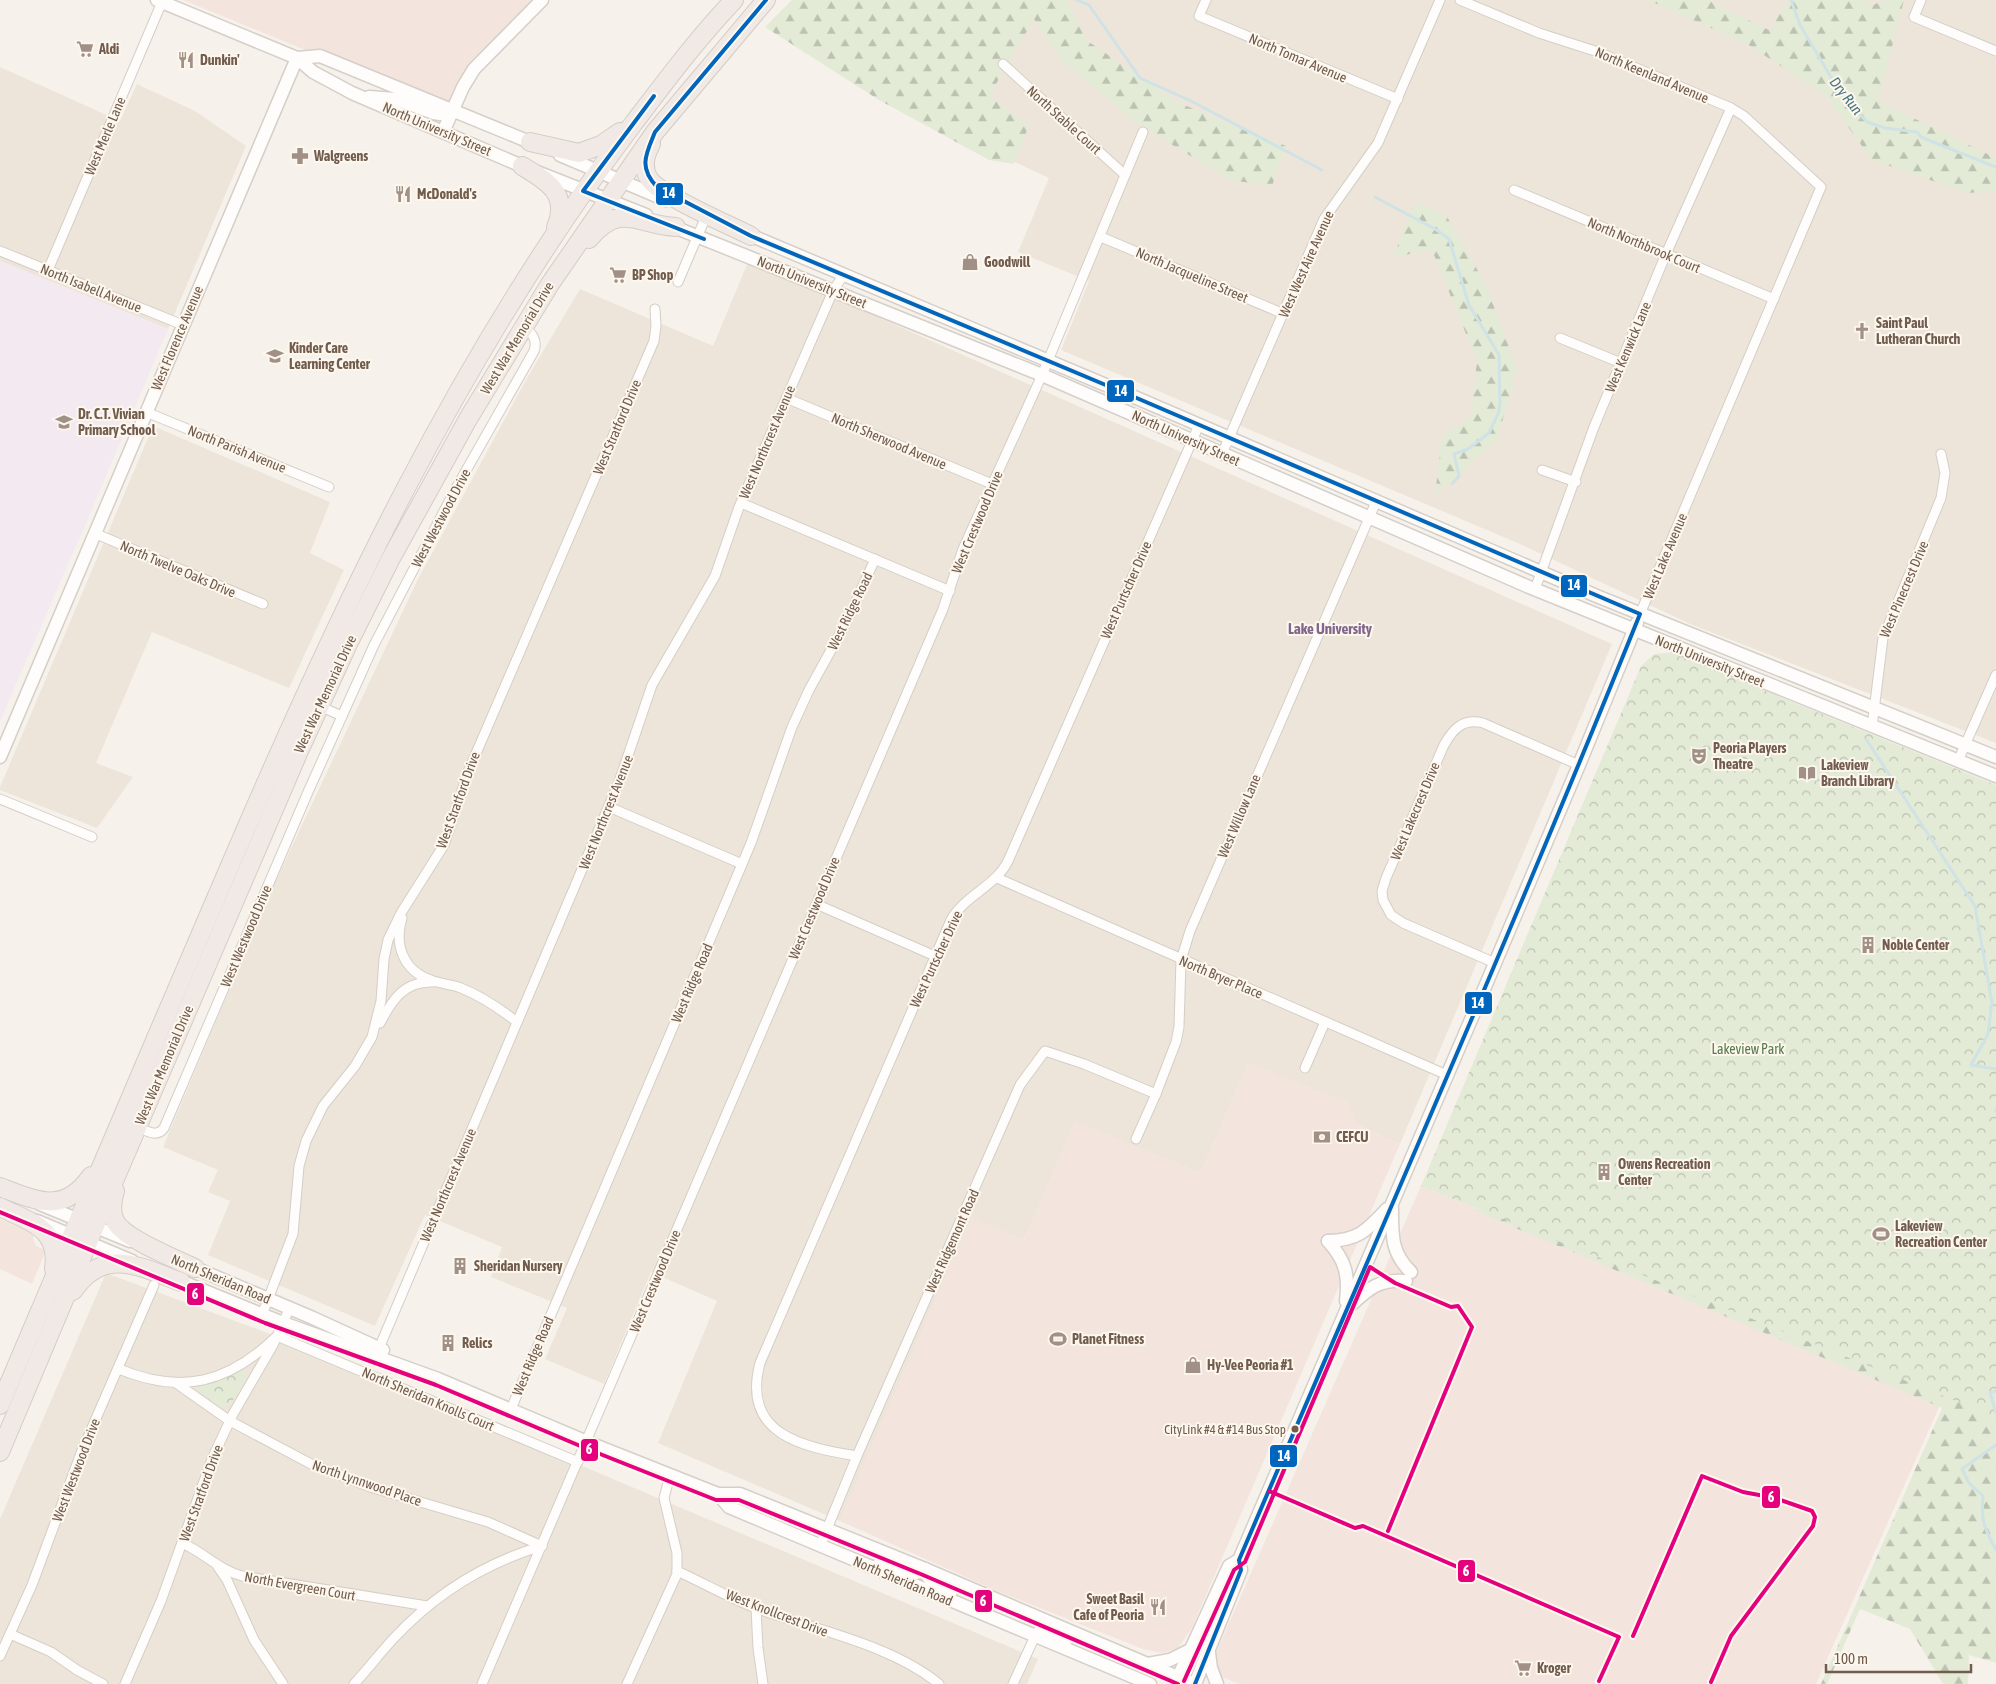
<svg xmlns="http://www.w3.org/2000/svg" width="1996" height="1684" font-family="'Asap Condensed',sans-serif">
<defs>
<pattern id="forest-firs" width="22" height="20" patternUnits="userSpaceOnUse" patternTransform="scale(1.25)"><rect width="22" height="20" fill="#e3ebd7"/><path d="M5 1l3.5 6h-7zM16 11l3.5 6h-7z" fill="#bcc2b1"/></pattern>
<pattern id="park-crowns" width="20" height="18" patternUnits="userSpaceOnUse" patternTransform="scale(1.25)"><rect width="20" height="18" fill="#e3ebd7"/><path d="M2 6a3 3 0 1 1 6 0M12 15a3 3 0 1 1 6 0" fill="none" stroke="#bcc2b1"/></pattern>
</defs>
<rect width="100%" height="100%" fill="#f6f2eb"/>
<g fill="#eee5da">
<path d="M810,0H1996V743L1690,624L1520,544L1061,350L1089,281L1018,252L1049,178L972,142Z"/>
<path d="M0,67L120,121L137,84L195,111L246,146L168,329L0,261Z"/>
<path d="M748,262L806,285L1612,644L1400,1144L1356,1124L1248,1063L1201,1173L1075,1122L1024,1240L971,1218L840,1521L658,1443L717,1301L651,1272L604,1384L545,1359L567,1308L491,1277L502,1247L425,1215L375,1326L208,1255L230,1201L208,1192L218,1170L163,1147L269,895L418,579L527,378L580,289L713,346Z"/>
<path d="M153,426L330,502L310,553L344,570L289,688L152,632L96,763L133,777L97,828L0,790V787Z"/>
<path d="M106,1273L273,1335L1038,1659L1027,1684H0V1519Z"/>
</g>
<g fill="#f3e5dd">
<path d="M183,0H542L498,43L452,110Z"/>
<path d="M1248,1062L1349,1103L1356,1124L1400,1144L1192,1628L1178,1648L1162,1653L1143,1649L997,1591L840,1521L971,1217L1024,1240L1075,1121L1201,1173Z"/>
<path d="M1421,1186L1944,1396L1816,1684H1239L1208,1671Z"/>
<path d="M0,1219L35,1233L33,1239L36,1246L46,1250L32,1284L0,1269Z"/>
</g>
<path fill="#f3eaf1" d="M0,261L168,329L90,514L0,721Z"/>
<g fill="url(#forest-firs)">
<path d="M792,0H1067L1086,40L1179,103L1286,146L1272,186L1230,180L1135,122L1059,58L1034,19L989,96L1029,125L1014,164L989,160L879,100L765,27Z"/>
<path d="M1648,0H1707L1771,31L1778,16L1790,0H1865L1873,5L1885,0H1904L1878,101L1996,158V192L1993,191L1968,193L1872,160L1825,95L1747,44Z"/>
<path d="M1415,202L1446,215L1486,285L1517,369L1497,440L1435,495L1442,437L1471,416L1477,361L1432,250L1393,257Z"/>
<path d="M1528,1201L1996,1283V1663L1969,1655L1968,1684H1943L1910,1629L1860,1609L1827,1684H1821L1942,1408L1473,1210Z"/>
</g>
<g fill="url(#park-crowns)">
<path d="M1664,653H1672L1996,785V1417L1421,1186L1641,666L1654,654Z"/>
<path d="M239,1371L245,1372L246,1378L230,1405L220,1407L200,1393V1387C207,1381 229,1376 239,1371Z"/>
</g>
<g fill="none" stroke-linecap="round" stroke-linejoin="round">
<g stroke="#cfe2e5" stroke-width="3">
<path d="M1077,0L1089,5L1140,78L1191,101L1322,170"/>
<path d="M1791,0L1800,25L1841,94L1867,122L1885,128L1917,132L1921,137L1938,144L1996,167"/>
<path d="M1375,197L1435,229L1449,239L1469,305L1499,355L1500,404L1498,414L1489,433L1468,449L1454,454L1459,476L1452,484"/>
<path d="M1866,739L1975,906L1992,1003L1988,1034L1971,1065L1996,1069"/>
<path d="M1996,1109V1111"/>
<path d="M1996,1391L1990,1393L1996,1413"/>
<path d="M1996,1445L1962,1469L1969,1483L1983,1496C1981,1521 1984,1528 1996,1550"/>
</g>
<g stroke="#d3cec7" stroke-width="11">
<g id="street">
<path d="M1206,0L1199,16L1398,99"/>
<path d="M1460,0L1539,33L1598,52L1731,108L1744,116L1821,187L1640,614"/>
<path d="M1921,0L1914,17L1996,51"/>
<path d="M1003,64L1125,175"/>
<path d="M1514,190L1774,299"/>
<path d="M1101,237L1284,314"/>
<path d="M0,251L183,325"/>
<path d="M48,270L162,2"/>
<path d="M678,282L707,214"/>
<path d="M1560,338L1621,363"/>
<path d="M786,398L992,484"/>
<path d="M146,412L329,487"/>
<path d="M1222,454L1324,219L1378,143L1440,0"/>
<path d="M1542,470L1576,482"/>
<path d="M741,503L950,591"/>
<path d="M94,533L263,604"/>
<path d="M1535,589L1594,427L1666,254L1731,108"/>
<path d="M317,705L342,716"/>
<path d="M1872,727L1883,638L1941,498L1945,473L1941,454"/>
<path d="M1958,761L1996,675"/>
<path d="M0,799L92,837"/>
<path d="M609,807L742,864"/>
<path d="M997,878L1447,1075"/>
<path d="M816,904L935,956"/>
<path d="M402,918C394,944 403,971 431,980C440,984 451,984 461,988C481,996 499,1008 517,1022"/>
<path d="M1495,963L1403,923L1391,915L1383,900L1382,891L1386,878L1444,745C1453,729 1463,718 1483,723L1579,765"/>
<path d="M380,1023C392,1000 404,981 433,982"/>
<path d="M1305,1068L1325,1022"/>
<path d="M137,1127C147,1131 157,1138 164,1128L308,792L374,645L455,490L534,351C538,340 532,333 523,326"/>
<path d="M1136,1139L1156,1094L1176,1042L1179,1027L1181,960L1190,931L1376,502"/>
<path d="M262,1315L293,1234L299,1166L306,1141L323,1106L355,1066L372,1037L381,1001L384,959L388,940L401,913L444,845L468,772L654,341L656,326L655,309"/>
<path d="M377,1353L619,782L652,685L715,576L739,507L833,291L844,274"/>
<path d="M119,1369C182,1395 229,1383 277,1336L578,1462"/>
<path d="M176,1383L230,1421L311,1464L370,1487L488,1522L542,1546"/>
<path d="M511,1409L751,843L792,727L809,690L847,621L875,559"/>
<path d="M857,1456C803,1447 741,1435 760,1363L951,920C965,895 995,887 1008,861L1199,425"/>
<path d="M182,1543C203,1552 219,1570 242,1576L427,1606"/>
<path d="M820,1546L857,1456L1020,1085L1045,1051L1084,1064L1156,1094"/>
<path d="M218,1567L227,1580L254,1640L283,1684"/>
<path d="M677,1571C706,1584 734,1601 764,1611C820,1631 893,1646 939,1684"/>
<path d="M756,1608L758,1648L763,1684"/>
<path d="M10,1634L51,1652L77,1670L103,1684"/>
<path d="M0,1656L32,1585L81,1453L154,1285"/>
<path d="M125,1684L161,1601L212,1459L233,1414L273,1345L290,1307"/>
<path d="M354,1684C368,1669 380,1653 394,1638C435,1594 485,1563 542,1546"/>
<path d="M482,1684L943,609L963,549L1042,375L1143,132"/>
<path d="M627,1684L677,1574V1553L664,1498L670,1475"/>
<path d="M1013,1684L1035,1636"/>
</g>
</g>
<g stroke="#d5cfc9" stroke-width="15">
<g id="secondary">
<path d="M157,0L297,58L313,72L352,93L522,166L646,215"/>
<path d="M297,58L320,56L537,145"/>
<path d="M369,97L396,99L434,113L440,114L451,111"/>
<path d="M443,132L463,87L474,69L542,0"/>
<path d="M560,155L666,200"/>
<path d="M669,225L1042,375L1529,587L1996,776"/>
<path d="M745,233L1139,399L1599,597L1996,757"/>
<path d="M0,757L297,58"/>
<path d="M40,1204L130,1241"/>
<path d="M1392,1208C1392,1235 1391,1253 1411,1272"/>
<path d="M37,1221L132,1261"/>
<path d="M1328,1241C1359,1240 1366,1231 1387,1209"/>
<path d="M1328,1241C1346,1261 1349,1275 1346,1301"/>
<path d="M188,1265L313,1318L383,1350"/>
<path d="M173,1278L283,1323L438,1379L587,1442L718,1494H740L925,1569L1194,1684"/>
<path d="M1350,1306C1369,1288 1379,1279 1406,1281"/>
<path d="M718,1494L729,1507L1150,1684"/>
<path d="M879,1564C894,1566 912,1580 925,1569"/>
<path d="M925,1569C928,1583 939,1587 951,1592"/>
<path d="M1035,1636L1040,1631L1044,1630L1069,1638"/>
<path d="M1209,1653L1211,1668L1217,1684"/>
<path d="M1148,1664L1170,1660L1190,1650"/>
<path d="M1175,1684L1229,1566L1239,1560"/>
<path d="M1195,1684L1241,1570L1239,1560L1479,1001L1579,765L1637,623"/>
</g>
</g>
<g stroke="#d4cdc7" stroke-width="20">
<g id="highway">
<path d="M530,142L579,153L601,145L620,132"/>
<path d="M651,144C645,155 642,166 648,177C657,195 730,225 751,236"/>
<path d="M522,166C547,181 570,194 556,227"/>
<path d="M589,239C621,201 637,225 676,227"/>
<path d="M0,1187C37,1201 64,1215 91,1176"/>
<path d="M115,1191C112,1201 110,1211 115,1221C124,1239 176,1259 195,1268"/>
<path d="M0,1207C30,1222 60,1228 54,1269"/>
<path d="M73,1291C104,1245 140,1267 181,1282"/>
<path d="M0,1405C74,1230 148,1056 223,882C336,617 458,355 633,124C665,82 697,39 734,0"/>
<path d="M0,1452L108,1195L299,751L347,646L390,560L468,419L550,284L655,132L766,0"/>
</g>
</g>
<use href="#street" stroke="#fefdfc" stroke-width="9"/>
<use href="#secondary" stroke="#fefdfc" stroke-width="12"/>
<use href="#highway" stroke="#f0e9e5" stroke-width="18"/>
<g stroke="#fdf7ed" stroke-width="8">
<g id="bus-1">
<path d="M766,0L655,132C646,154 638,167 657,187L751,236L1139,399L1640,614C1512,932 1374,1245 1239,1560L1241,1570L1195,1684"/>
<path d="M654,96L583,191L704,239"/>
</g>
</g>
<g stroke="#fdf7ed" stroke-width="8">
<g id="bus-2">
<path d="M0,1212L265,1323L436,1385L585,1448L716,1500H739L923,1575L1178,1684"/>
<path d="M1269,1491L1355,1528L1363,1526L1619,1637L1599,1681"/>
<path d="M1633,1636L1702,1476L1743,1492L1775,1498L1812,1511L1815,1517L1813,1526L1731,1636L1711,1682"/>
<path d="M1184,1681L1234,1570L1245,1562L1370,1267L1395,1283L1451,1307L1458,1306L1472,1327L1388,1531"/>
</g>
</g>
<use href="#bus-1" stroke="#0065bd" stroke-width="4"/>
<use href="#bus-2" stroke="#e5007d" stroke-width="4"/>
</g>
<defs>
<g id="supermarket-bare" transform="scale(1.35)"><path d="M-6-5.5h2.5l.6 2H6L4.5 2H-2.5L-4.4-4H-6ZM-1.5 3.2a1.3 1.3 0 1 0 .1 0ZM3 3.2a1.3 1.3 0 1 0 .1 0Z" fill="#a09085" stroke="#fdf7ed" stroke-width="2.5" paint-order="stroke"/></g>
<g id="restaurant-bare" transform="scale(1.35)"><path d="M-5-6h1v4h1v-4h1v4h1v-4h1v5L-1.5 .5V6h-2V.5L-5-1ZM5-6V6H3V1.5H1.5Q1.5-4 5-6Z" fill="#a09085" stroke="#fdf7ed" stroke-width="2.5" paint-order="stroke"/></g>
<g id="pharmacy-bare" transform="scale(1.35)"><path d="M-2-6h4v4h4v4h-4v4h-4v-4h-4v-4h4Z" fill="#a09085" stroke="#fdf7ed" stroke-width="2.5" paint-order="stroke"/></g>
<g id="shop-bare" transform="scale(1.35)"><path d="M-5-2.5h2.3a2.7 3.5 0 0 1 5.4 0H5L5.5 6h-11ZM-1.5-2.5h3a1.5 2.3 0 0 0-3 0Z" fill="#a09085" stroke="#fdf7ed" stroke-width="2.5" paint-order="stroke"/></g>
<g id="church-bare" transform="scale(1.35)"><path d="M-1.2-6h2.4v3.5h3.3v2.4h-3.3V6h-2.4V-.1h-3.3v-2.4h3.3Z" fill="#a09085" stroke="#fdf7ed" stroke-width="2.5" paint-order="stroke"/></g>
<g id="school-bare" transform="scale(1.35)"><path d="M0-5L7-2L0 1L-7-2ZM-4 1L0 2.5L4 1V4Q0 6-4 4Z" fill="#a09085" stroke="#fdf7ed" stroke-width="2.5" paint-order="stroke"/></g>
<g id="theatre-bare" transform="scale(1.35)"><path d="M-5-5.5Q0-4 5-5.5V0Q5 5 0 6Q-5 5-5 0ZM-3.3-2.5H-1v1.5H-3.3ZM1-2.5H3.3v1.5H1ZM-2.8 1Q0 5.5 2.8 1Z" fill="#a09085" stroke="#fdf7ed" stroke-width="2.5" paint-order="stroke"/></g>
<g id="library-bare" transform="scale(1.35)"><path d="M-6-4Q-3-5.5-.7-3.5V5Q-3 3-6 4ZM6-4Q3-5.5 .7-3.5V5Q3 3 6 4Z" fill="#a09085" stroke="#fdf7ed" stroke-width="2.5" paint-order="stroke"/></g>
<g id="building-bare" transform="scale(1.35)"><path d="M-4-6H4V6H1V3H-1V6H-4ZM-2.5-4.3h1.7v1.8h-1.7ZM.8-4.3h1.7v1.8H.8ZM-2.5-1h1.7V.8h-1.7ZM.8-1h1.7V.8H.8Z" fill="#a09085" stroke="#fdf7ed" stroke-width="2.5" paint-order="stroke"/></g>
<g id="bank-bare" transform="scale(1.35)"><path d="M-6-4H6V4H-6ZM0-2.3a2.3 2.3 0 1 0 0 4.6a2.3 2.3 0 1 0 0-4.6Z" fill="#a09085" stroke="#fdf7ed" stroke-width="2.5" paint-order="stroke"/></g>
<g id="stadium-bare" transform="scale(1.35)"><path d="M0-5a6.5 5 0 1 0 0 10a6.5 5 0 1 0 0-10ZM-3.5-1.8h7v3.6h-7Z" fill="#a09085" stroke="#fdf7ed" stroke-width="2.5" paint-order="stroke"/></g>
</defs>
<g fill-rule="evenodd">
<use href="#supermarket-bare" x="85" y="49"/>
<use href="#restaurant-bare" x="186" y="60"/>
<use href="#pharmacy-bare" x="300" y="156"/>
<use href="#restaurant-bare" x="403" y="194"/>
<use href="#shop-bare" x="970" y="262"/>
<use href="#supermarket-bare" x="618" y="275"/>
<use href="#church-bare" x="1862" y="331"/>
<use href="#school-bare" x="275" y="356"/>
<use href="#school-bare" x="64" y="422"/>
<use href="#theatre-bare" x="1699" y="756"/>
<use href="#library-bare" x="1807" y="773"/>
<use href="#building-bare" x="1868" y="945"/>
<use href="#bank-bare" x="1322" y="1137"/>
<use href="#building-bare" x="1604" y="1172"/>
<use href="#stadium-bare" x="1881" y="1234"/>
<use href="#building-bare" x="460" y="1266"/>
<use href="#stadium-bare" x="1058" y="1339"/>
<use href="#building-bare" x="448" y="1343"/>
<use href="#shop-bare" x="1193" y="1365"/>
<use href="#restaurant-bare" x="1158" y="1607"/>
<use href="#supermarket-bare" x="1523" y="1668"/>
</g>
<circle fill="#715c4e" stroke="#fdf7ed" stroke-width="2" cx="1295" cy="1429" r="4.5"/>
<g text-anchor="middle" stroke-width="4" stroke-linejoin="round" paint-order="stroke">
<g font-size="13" fill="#715c4e" stroke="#fdf7ed" text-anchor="end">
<text x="1286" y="1434">CityLink #4 &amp; #14 Bus Stop</text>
</g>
<g font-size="14" font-weight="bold" fill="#715c4e" stroke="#fdf7ed" text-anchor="start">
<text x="99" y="54">Aldi</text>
<text x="200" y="65">Dunkin'</text>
<text x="314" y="161">Walgreens</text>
<text x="417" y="199">McDonald's</text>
<text x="984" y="267">Goodwill</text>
<text x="632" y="280">BP Shop</text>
<text x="1876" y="328">Saint Paul<tspan x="1876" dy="16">Lutheran Church</tspan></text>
<text x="289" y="353">Kinder Care<tspan x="289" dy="16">Learning Center</tspan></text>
<text x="78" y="419">Dr. C.T. Vivian<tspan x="78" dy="16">Primary School</tspan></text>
<text x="1713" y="753">Peoria Players<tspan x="1713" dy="16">Theatre</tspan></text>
<text x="1821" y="770">Lakeview<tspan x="1821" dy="16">Branch Library</tspan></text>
<text x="1882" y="950">Noble Center</text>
<text x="1336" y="1142">CEFCU</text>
<text x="1618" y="1169">Owens Recreation<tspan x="1618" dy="16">Center</tspan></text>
<text x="1895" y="1231">Lakeview<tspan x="1895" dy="16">Recreation Center</tspan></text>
<text x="474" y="1271">Sheridan Nursery</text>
<text x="1072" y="1344">Planet Fitness</text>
<text x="462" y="1348">Relics</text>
<text x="1207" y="1370">Hy-Vee Peoria #1</text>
<text x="1144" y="1604" text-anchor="end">Sweet Basil<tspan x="1144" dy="16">Cafe of Peoria</tspan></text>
<text x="1537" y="1673">Kroger</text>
</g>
<g font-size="14" fill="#715c4e" stroke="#fdf7ed">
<text transform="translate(1298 58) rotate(23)" y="5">North Tomar Avenue</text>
<text transform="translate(1652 75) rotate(23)" y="5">North Keenland Avenue</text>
<text transform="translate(1064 120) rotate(42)" y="5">North Stable Court</text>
<text transform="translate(437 129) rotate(23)" y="5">North University Street</text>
<text transform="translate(105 136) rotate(-67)" y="5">West Merle Lane</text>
<text transform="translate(1644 245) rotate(23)" y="5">North Northbrook Court</text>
<text transform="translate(1306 264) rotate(-66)" y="5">West West Aire Avenue</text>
<text transform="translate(1192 275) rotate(23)" y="5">North Jacqueline Street</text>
<text transform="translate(812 282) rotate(22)" y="5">North University Street</text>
<text transform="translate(91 288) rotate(22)" y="5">North Isabell Avenue</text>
<text transform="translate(177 338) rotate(-67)" y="5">West Florence Avenue</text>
<text transform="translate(517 338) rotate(-59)" y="5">West War Memorial Drive</text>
<text transform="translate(1628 347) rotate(-67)" y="5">West Kenwick Lane</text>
<text transform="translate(617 427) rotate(-67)" y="5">West Stratford Drive</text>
<text transform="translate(1186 438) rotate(24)" y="5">North University Street</text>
<text transform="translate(889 441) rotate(23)" y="5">North Sherwood Avenue</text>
<text transform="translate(767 442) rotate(-67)" y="5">West Northcrest Avenue</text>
<text transform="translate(237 449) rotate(22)" y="5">North Parish Avenue</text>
<text transform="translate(441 518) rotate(-62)" y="5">West Westwood Drive</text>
<text transform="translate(977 522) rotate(-67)" y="5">West Crestwood Drive</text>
<text transform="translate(1665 556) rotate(-67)" y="5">West Lake Avenue</text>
<text transform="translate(178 569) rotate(23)" y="5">North Twelve Oaks Drive</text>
<text transform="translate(1904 589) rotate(-67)" y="5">West Pinecrest Drive</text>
<text transform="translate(1126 590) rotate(-66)" y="5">West Purtscher Drive</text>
<text transform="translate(850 611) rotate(-64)" y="5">West Ridge Road</text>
<text transform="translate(1710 661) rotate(22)" y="5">North University Street</text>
<text transform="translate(325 694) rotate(-65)" y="5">West War Memorial Drive</text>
<text transform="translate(458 800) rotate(-70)" y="5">West Stratford Drive</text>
<text transform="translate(1415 811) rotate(-67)" y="5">West Lakecrest Drive</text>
<text transform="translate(606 812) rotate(-68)" y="5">West Northcrest Avenue</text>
<text transform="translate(1239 816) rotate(-67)" y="5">West Willow Lane</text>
<text transform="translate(814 908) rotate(-67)" y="5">West Crestwood Drive</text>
<text transform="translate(246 936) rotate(-67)" y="5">West Westwood Drive</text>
<text transform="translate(936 959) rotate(-65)" y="5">West Purtscher Drive</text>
<text transform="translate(1221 977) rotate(23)" y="5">North Bryer Place</text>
<text transform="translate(692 983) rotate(-67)" y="5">West Ridge Road</text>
<text transform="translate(164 1065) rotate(-67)" y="5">West War Memorial Drive</text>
<text transform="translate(448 1185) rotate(-67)" y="5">West Northcrest Avenue</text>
<text transform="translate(952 1241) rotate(-66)" y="5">West Ridgemont Road</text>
<text transform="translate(221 1279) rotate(23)" y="5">North Sheridan Road</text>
<text transform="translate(655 1281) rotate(-67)" y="5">West Crestwood Drive</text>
<text transform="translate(533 1356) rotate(-67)" y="5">West Ridge Road</text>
<text transform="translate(428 1399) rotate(23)" y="5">North Sheridan Knolls Court</text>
<text transform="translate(76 1470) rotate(-69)" y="5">West Westwood Drive</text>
<text transform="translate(367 1483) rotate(19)" y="5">North Lynnwood Place</text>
<text transform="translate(201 1493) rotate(-70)" y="5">West Stratford Drive</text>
<text transform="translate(903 1581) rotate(23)" y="5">North Sheridan Road</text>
<text transform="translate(300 1586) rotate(10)" y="5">North Evergreen Court</text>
<text transform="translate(777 1613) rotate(21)" y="5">West Knollcrest Drive</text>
</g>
<g font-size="14" fill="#577b4b" stroke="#fdf7ed">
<text x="1748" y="1054">Lakeview Park</text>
</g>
<g font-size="15" font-style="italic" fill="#4b7782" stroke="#fdf7ed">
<text transform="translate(1846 96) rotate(52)" y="5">Dry Run</text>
</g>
<g font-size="15" font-weight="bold" fill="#81668d" stroke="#fdf7ed">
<text x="1330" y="634">Lake University</text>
</g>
</g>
<g stroke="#fdf7ed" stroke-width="2">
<rect x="655" y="182" width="29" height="24" rx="5" fill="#0065bd"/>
<rect x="1106" y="379" width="29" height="24" rx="5" fill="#0065bd"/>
<rect x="1560" y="574" width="28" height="24" rx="5" fill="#0065bd"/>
<rect x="1464" y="991" width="29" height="24" rx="5" fill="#0065bd"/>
<rect x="186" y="1282" width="19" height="24" rx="5" fill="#e5007d"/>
<rect x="580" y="1438" width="19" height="24" rx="5" fill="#e5007d"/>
<rect x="1269" y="1444" width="29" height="24" rx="5" fill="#0065bd"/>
<rect x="1761" y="1485" width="20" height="24" rx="5" fill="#e5007d"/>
<rect x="1457" y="1559" width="19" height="24" rx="5" fill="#e5007d"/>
<rect x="974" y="1589" width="19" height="24" rx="5" fill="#e5007d"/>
</g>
<g font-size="14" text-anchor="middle" font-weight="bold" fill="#fff">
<text x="669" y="198">14</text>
<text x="1121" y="396">14</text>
<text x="1574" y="590">14</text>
<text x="1478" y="1008">14</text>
<text x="195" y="1299">6</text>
<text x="589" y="1454">6</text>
<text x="1284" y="1461">14</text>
<text x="1771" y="1502">6</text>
<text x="1466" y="1576">6</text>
<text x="983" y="1606">6</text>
</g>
<path d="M1826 1664v8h145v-8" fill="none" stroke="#715c4e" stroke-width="2.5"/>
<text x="1834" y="1664" font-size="15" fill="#715c4e" stroke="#fdf7ed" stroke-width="4" paint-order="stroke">100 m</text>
</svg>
